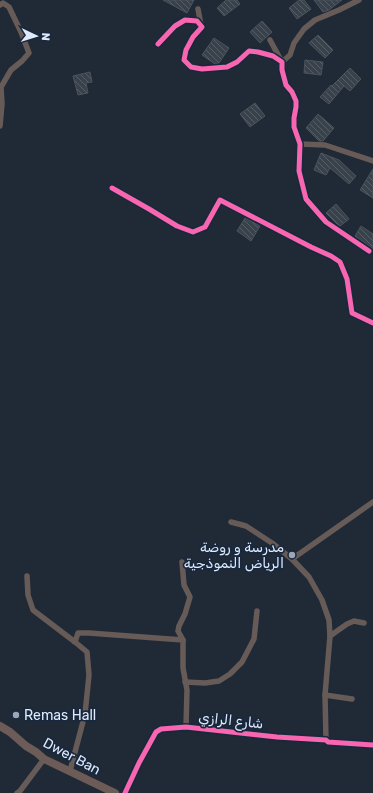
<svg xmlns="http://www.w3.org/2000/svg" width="373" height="793" font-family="Rubik,'Noto Sans Arabic',sans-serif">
<defs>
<pattern id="building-back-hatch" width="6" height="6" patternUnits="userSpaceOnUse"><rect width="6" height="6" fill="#39414b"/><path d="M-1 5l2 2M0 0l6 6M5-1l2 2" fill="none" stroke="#555d66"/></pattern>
</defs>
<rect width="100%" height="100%" fill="#202936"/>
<g fill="url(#building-back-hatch)" stroke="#4b535e">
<path d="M163,0H194L187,13Z"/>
<path d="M226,0H237L240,4L224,16L217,8Z"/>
<path d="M299,0H304L311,9L297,19L289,8Z"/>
<path d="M314,0H342L329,10L323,12Z"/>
<path d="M262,21L272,32L260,43L250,32Z"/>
<path d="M318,35L333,50L325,58L309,43Z"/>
<path d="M214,38L229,48L219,63L215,64L202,55Z"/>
<path d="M305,60L323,62L321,75L304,73Z"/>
<path d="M350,68L361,79L350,91L344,86L329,104L320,97L331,85L332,86Z"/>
<path d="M90,72L92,82L86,83L88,93L78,95L73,76Z"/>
<path d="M255,103L265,116L250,127L240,114Z"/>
<path d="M318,114L334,128L323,141H319L306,128Z"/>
<path d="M321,153L339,160L356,176L349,184L330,168L326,175L314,170Z"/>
<path d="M373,169V198L360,190Z"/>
<path d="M336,204L349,219L340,226L337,224L326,213Z"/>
<path d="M245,218L260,226L251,241L237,231Z"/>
<path d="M361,226L373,234V250L371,247L355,236Z"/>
</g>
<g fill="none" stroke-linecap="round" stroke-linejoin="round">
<g stroke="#675b58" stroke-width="5.5">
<path d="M0,5L3,3L9,7L21,32L29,53L22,61L11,70L1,87L2,104L0,126"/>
<path d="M198,9L201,25"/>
<path d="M270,40L282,62L290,55L294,43L304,29L315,20L339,10L359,0"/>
<path d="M158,44L175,26L185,20L197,21L202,27L193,37L186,50L184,60L191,67L202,69L227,67L237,62L249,51L258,52L273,56L282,62V70L286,85L292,92L296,101V107L294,118V127L300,144L299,171L306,199L326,222L369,251"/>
<path d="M300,144L325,145L373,161"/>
<path d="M112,188L149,209L177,226L193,232L205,227L220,200L311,247L331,256L340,262L347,279L352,313L373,323"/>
<path d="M231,522L246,526L272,543L292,559L309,577L322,600L329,620L330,636L325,695L326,740"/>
<path d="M292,559L373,502"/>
<path d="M182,562L184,585L190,597L185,614L179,626L178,631L183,640"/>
<path d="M27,576L28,595L33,610L75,642L87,652L89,675L85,714L70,771"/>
<path d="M330,636L347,624L354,621L364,623"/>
<path d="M75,642L78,633H89L183,640V668L187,690L186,727"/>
<path d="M185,682L205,683L219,681L230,674L242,662L254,639L257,611"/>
<path d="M325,695L352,699"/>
<path d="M17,793L20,791L44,759"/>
<path d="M125,793L139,763L156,732L161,729L186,727L277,737L326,740L328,742L373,745"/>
</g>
<path stroke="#6c5b56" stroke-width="8" d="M0,726L10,732L26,746L36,752L44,759L115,793"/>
<g stroke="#18283e" stroke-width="8">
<g id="cycleway">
<path d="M158,44L175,26L185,20L197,21L202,27L193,37L186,50L184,60L191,67L202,69L227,67L237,62L249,51L258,52L273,56L282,62V70L286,85L292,92L296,101V107L294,118V127L300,144L299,171L306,199L326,222L369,251"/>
<path d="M112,188L149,209L177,226L193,232L205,227L220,200L311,247L331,256L340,262L347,279L352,313L373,323"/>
<path d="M125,793L139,763L156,732L161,729L186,727L277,737L326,740L328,742L373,745"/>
</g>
</g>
<use href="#cycleway" stroke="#f766af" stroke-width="5"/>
</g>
<g fill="#9da6b5" stroke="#18283e" stroke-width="1.5">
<circle cx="292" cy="555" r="4"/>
<circle cx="16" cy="715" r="4"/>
</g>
<g text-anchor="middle" stroke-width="3.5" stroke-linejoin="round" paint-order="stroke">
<g font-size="14" fill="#e0eafa" stroke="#18283e" text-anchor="end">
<text x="284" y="552">مدرسة و روضة<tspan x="284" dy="16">الرياض النموذجية</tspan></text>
<text x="24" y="720" text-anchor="start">Remas Hall</text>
</g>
<g font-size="14" fill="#e0eafa" stroke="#18283e">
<text transform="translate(231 720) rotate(6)" y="5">شارع الرازي</text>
<text transform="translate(72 756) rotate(28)" y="5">Dwer Ban</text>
</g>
</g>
<g transform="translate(36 36) rotate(94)" stroke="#18283e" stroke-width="3" paint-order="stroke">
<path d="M0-3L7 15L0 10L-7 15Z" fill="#e0eafa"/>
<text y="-6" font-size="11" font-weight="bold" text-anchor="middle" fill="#e0eafa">N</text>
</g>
</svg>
